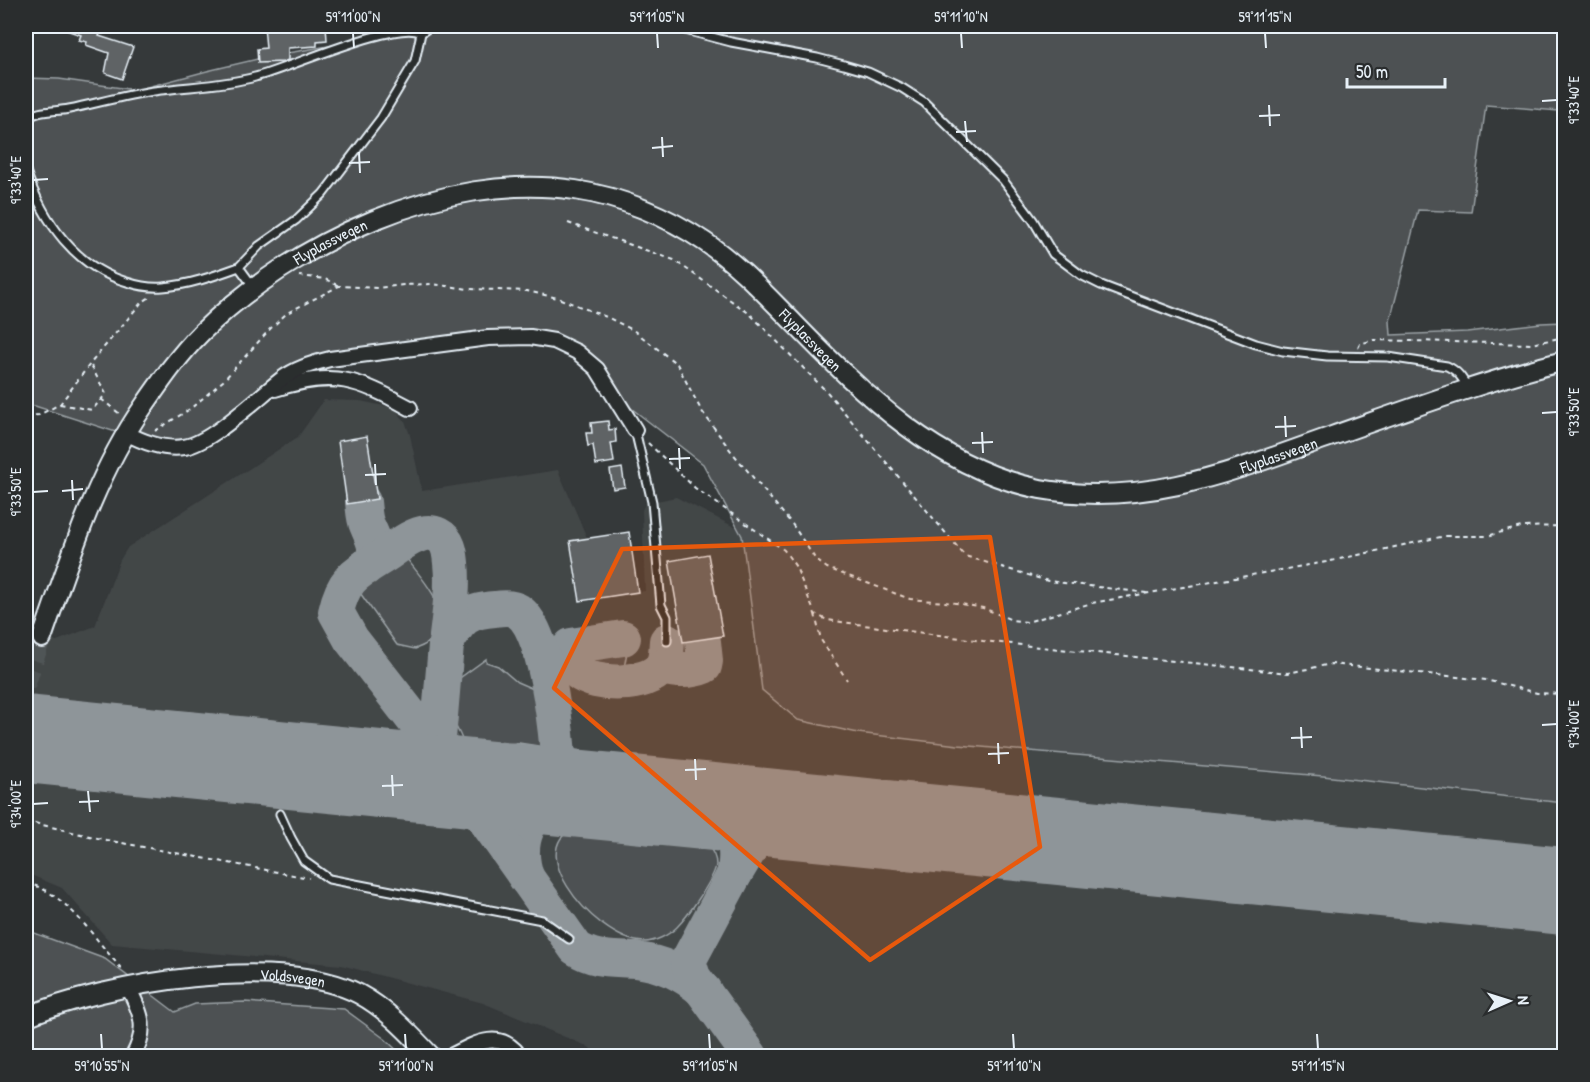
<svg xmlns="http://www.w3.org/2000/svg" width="1590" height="1082" font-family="'Patrick Hand',sans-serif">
<rect width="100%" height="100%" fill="#35393a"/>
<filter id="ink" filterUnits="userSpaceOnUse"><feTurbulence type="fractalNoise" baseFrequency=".0167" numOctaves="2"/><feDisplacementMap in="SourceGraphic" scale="12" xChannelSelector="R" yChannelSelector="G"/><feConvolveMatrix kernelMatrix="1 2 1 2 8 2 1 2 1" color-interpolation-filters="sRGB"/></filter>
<g filter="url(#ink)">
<path fill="#424647" d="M324,400L360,401L394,408L405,421L410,435L422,491L558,470L587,538L638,592L645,591L642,510L645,504L652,502L676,497L783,552L858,732L958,745L1323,776L1564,803V1056H597L589,1047L483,1003L341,965L112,944L62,888L26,873V642L32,639L57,641L95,626L120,560L128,547L298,437Z"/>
<g fill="#4d5152" stroke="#9aa1a5" stroke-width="1.5">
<path d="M412,26H1564V110L1559,111L1486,105L1471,212L1418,210L1390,321L1391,335L1467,332L1541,323L1564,322V803L1323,776L958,745L858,733L798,720L762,690L742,536L703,464L622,401L563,338L504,333L314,368L265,392L187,455L35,406L26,405V78L59,79L136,90L207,71L270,56L346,43Z"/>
<path d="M407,559C429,587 468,630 415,649L397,645L358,590L359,585L392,562Z"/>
<path d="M627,652L624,668L602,672L594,671L589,658Z"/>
<path d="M486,659V662L498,666L517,682L538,691L546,736L541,752L538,746L519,743L464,746C462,734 453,725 451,713C449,704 452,692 453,683Z"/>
<path d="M591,825C614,827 637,830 659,832C670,834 681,834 691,836C697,837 703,841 707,845C712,850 716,858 716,865C714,879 687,917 677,927C669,935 655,942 644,942C593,941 508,833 591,825Z"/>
<path d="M26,930L105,959L175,1012L195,1004L245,1002L344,1009L385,1039L403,1056H26Z"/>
</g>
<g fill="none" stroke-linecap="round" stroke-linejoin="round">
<g stroke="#8e9599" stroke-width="36">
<path d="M363,502C364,510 364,518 367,525C375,543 381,553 365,568"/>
<path d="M623,638L571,646L565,653C569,660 572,667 578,672C596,687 646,686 661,668C667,661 666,651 667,641"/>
<path d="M446,643C460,619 466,611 495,609C502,608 512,607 518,611C550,631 559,755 560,791C529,813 513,841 527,879"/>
<path d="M662,667C677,671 690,672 704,666L705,661L703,642"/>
<path d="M407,776L426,769L437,751C440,716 443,680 446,645C449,618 454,590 451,563C450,552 448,540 438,535C422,527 401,544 388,553C359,572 344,575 336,612L351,639L425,734L437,751L440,768L485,819L576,948C595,961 614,958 636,960C662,963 685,974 704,991"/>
<path d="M684,804C722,818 744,830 734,875"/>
<path d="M750,1056L693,977L688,961L734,875L755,840L779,823L795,818L817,817"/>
</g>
<path stroke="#8e9599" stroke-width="88" d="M26,739L1564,891"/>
</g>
<g fill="#5f6365" stroke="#e8f1f8" stroke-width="1.5">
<path d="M57,26H103L99,36L133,47L122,79L105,73L109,53L86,45L87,42L79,40L81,35L57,27Z"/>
<path d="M264,26H326L327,40L317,41V46L288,48V60L283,62L258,63L257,49L266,48Z"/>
<path d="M608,421L609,430L615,429L616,442L611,443L614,462L596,465L593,445L588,446L586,433H592L591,423Z"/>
<path d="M367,436L377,499L347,504L338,441Z"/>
<path d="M622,468L625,487L613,489L610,470Z"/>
<path d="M629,532L638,592L580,601L570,541Z"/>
<path d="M708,554L723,636L683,642L669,561Z"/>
</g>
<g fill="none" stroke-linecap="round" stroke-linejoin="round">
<path stroke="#505556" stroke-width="18" stroke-dasharray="18 9" stroke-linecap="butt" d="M26,686L42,638"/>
<g stroke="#e8f1f8" stroke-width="11">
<g id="lane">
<path d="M670,26L731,42L817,58L844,65L868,72L902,88L924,102L1003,180L1033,220L1053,254L1081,275L1101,285L1256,344L1283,351L1327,356L1388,357L1447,366C1458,371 1462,378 1468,388"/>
<path d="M26,120C37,109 54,112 69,109C98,103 125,95 154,91C188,86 222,86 255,77C285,70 399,18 421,33"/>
<path d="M26,171C43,221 75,267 127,282C139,286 151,288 163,287C189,285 214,276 239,267"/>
<path d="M253,286L239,267L259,246L296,220L323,194L381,118L415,61L421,33L431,26"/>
<path d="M635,430L652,502L661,605L667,617V641"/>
<path d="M280,814L291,838L304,861L329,879L542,920L569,939"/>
</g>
</g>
<g stroke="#e8f1f8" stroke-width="18">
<g id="street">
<path d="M275,389C335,370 357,379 410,408"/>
<path d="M126,433C143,442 164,450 184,447C212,443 259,396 283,378C297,368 313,363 330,359L488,338L530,337L554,341L577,352L597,369L635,430"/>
<path d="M128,987C142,1014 148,1029 133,1056"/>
<path d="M451,1056C476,1043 500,1029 520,1056"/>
</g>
</g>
<g stroke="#e8f1f8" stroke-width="22">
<g id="secondary">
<path id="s1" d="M42,638C70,559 95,476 143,407C161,381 179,355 201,333C292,243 445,170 575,190C621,197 667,216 705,242C739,265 766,295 795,324C864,395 939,469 1040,489C1145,508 1236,470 1332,436C1409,409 1485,381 1564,361"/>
<path id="s2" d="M26,1017C105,983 280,953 359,994C387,1009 410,1034 431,1056"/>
</g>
</g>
<g stroke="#e8f1f8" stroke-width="2" stroke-dasharray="4.5 4.5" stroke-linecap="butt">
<path d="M568,223L674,260L750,314L828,393L965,556L1048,581L1147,593"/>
<path d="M299,276L325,279L339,286"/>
<path d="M1358,348L1360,344L1373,340L1531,344L1564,337"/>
<path d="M101,399L120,414"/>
<path d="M60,404L92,410L106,394L90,364"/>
<path d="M26,416L39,415L60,404L90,364L141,303L150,297"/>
<path d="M155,431L190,409L223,381L270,329L287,313L339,286L377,288L403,285L432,284L469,289L527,291L558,298L609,318L633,330L677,364L701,410L731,451L792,524L816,560L827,568L910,599L956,603L983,608L1012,620L1027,622L1092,603L1326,562L1445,536H1487L1521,527L1564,526"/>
<path d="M648,443L695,488L784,550L796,567L815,614L827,620L983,641L1288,673L1331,664L1486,680L1537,693L1564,694"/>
<path d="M815,614L821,640L847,680"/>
<path d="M26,821L106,840L309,878"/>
<path d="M26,883C65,891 94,938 120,967L122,972"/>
</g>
<use href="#lane" stroke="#2a2d2e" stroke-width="7"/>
<use href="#street" stroke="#2a2d2e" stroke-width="14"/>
<use href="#secondary" stroke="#2a2d2e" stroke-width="18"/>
</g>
</g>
<path fill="#e8590c" fill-opacity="0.2" stroke="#e8590c" stroke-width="4.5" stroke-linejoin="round" d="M990,537L1040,847L870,960L554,688L622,549Z"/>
<path fill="none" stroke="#e8f1f8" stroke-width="2" d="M353,33L354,48M657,33L658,48M961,33L962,48M1265,33L1266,48M1542,101L1557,100M1269,105L1270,126M1259,116L1280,115M965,121L967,142M956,132L976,131M662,137L663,157M652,148L673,146M359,152L360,173M349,163L370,162M33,180L48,179M1542,413L1557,412M1285,416L1286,437M1275,427L1296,426M982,432L983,453M972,443L993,442M679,448L680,469M669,459L690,458M375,464L376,485M365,475L386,474M72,480L73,500M62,491L83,489M33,492L48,491M1542,725L1557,724M1301,727L1302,748M1291,738L1312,737M998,743L999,764M988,754L1009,753M695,759L696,780M685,770L706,769M392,775L393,796M382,786L403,785M88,791L90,812M79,802L99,801M33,804L48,803M101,1034L102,1049M405,1034L406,1049M709,1034L710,1049M1013,1034L1014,1049M1317,1034L1318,1049"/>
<g text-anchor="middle" stroke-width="4.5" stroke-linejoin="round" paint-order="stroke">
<g font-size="16" fill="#e8f1f8" stroke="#2a2d2e">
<text dy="6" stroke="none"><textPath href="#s1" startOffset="506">Flyplassvegen</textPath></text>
<text dy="6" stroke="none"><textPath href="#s1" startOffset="1046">Flyplassvegen</textPath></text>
<text dy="6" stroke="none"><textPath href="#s1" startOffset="1568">Flyplassvegen</textPath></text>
<text dy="6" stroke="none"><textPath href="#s2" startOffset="272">Voldsvegen</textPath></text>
</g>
</g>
<rect width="1590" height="1082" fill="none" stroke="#2a2d2e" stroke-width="66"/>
<g transform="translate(1509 1001) rotate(87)" stroke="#2a2d2e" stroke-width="4.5" paint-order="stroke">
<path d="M0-4.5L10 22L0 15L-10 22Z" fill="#e8f1f8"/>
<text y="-9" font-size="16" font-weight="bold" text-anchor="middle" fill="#e8f1f8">N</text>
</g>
<path d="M1347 78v9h98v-9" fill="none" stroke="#e8f1f8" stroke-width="3"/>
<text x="1356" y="78" font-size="18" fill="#e8f1f8" stroke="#2a2d2e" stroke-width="4.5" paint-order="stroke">50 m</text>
<rect x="33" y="33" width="1524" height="1016" fill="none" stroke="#e8f1f8" stroke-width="2"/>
<g font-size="15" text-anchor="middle" fill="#e8f1f8">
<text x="353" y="22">59°11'00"N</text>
<text x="657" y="22">59°11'05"N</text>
<text x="961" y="22">59°11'10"N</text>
<text x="1265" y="22">59°11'15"N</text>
<text transform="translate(1574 100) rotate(-90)" y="5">9°33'40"E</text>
<text transform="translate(16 180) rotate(-90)" y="5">9°33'40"E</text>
<text transform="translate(1574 412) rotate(-90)" y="5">9°33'50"E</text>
<text transform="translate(16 492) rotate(-90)" y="5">9°33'50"E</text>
<text transform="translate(1574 724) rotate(-90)" y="5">9°34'00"E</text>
<text transform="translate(16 804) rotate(-90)" y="5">9°34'00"E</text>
<text x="102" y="1071">59°10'55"N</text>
<text x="406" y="1071">59°11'00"N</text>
<text x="710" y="1071">59°11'05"N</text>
<text x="1014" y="1071">59°11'10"N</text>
<text x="1318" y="1071">59°11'15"N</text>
</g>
</svg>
